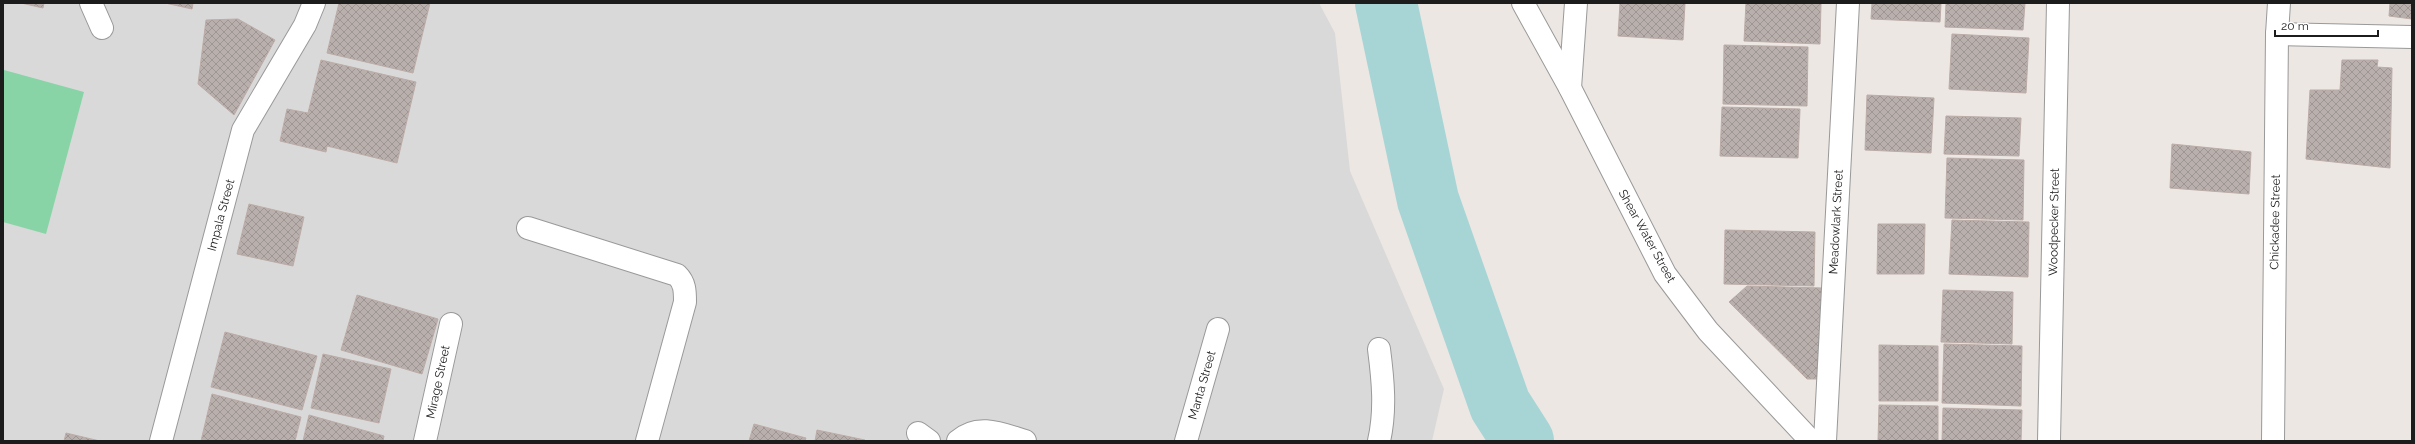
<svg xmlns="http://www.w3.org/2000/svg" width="2415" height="444" font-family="Raleway,sans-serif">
<defs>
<pattern id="building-cross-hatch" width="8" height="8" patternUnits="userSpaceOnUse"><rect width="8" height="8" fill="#b9afac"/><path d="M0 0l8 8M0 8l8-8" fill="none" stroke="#9e9693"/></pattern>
</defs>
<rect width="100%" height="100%" fill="#ece7e3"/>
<path fill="#dad9d9" d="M3,3H1319L1335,33L1350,171L1444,389L1432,441H3Z"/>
<path fill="#88d4a7" d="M4,70L84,92L46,234L3,222Z"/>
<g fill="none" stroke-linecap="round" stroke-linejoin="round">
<path stroke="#a7d5d6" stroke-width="62" d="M1386,3L1428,200L1500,405L1523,441"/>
</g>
<g fill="url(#building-cross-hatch)" stroke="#bcaca7">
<path d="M21,3H44L43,8Z"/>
<path d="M165,3H193L192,9Z"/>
<path d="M339,3H430L413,73L327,53Z"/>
<path d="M1620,3H1685L1683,40L1618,36Z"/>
<path d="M1746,3H1821L1820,44L1744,41Z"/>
<path d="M1872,3H1941L1940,22L1871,19Z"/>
<path d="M1946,3H2025L2023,30L1945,27Z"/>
<path d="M2390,3H2412V19L2389,16Z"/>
<path d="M238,19L275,40L234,115L198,84L206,20Z"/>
<path d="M1952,34L2029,38L2026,93L1949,89Z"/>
<path d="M1724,45L1808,47L1807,106L1723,104Z"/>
<path d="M321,60L416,82L397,163L327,146L326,152L280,141L287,109L308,113Z"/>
<path d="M2342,60H2378L2377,67L2392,68L2390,168L2306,159L2310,90H2340Z"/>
<path d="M1867,95L1934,98L1931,153L1865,150Z"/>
<path d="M1722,107L1800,109L1798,158L1720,156Z"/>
<path d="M1946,116L2021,118L2019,156L1944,154Z"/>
<path d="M2172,144L2251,152L2249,194L2170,188Z"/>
<path d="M1947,158L2024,160L2023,220L1945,218Z"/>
<path d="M249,204L304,217L293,266L237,254Z"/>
<path d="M1952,220L2029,222L2028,277L1949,274Z"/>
<path d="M1878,224H1925L1924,274H1877Z"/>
<path d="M1725,230L1815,232L1814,286L1724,284Z"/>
<path d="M1747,286L1823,288L1820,379H1807L1729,302Z"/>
<path d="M1943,290L2013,292L2012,344L1941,342Z"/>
<path d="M357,295L438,319L422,374L341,350Z"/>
<path d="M225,332L317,356L302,410L211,387Z"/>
<path d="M1944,344L2022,346L2021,406L1942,403Z"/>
<path d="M1879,345L1938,346V401H1879Z"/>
<path d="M323,354L391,369L379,423L311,408Z"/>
<path d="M212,394L301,417L295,441H201Z"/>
<path d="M1879,405L1938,406V441H1878Z"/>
<path d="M1943,408L2022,410L2021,441H1942Z"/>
<path d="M309,415L384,436L383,441H303Z"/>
<path d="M754,424L806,438L805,441H749Z"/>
<path d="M817,430L865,440V441H815Z"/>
<path d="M66,433L100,441H64Z"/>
</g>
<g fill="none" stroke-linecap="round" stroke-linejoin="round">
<g stroke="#999" stroke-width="24">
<g id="minor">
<path d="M91,3L102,28"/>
<path d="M1523,3L1570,88L1665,274L1708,331L1811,441"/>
<path d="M2277,34L2412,37"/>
<path d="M1570,88L1576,3"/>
<path d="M528,228L677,275C685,283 685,291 685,302L647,441"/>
<path d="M1379,349C1383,380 1386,410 1379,441"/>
<path d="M918,433L929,441"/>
<path d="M161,441L243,130L305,25L314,3"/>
<path d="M425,441L451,324"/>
<path d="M958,441C978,423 1002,434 1025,441"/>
<path d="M1186,441L1218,329"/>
<path d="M1825,441L1848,3"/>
<path d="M2049,441L2058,3"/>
<path d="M2273,441L2277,34L2279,3"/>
</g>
</g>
<use href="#minor" stroke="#fff" stroke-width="22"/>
</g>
<g text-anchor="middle" stroke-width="3.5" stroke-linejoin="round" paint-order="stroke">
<g font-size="12" fill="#1c1c1c" stroke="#fff">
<text transform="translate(221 215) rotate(-75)" y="4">Impala Street</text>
<text transform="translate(1836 222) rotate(-87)" y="4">Meadowlark Street</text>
<text transform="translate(2054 222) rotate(-89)" y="4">Woodpecker Street</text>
<text transform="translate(2275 222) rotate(-89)" y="4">Chickadee Street</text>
<text transform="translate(1647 236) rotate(61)" y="4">Shear Water Street</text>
<text transform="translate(438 382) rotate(-78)" y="4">Mirage Street</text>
<text transform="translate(1202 385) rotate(-74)" y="4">Manta Street</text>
</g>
</g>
<rect width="2415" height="444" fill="none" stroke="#1c1c1c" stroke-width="8"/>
<path d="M2275 30v6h103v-6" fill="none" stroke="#1c1c1c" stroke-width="2"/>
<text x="2281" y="30" font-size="12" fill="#1c1c1c" stroke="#ffffff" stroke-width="3" paint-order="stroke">20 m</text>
</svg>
